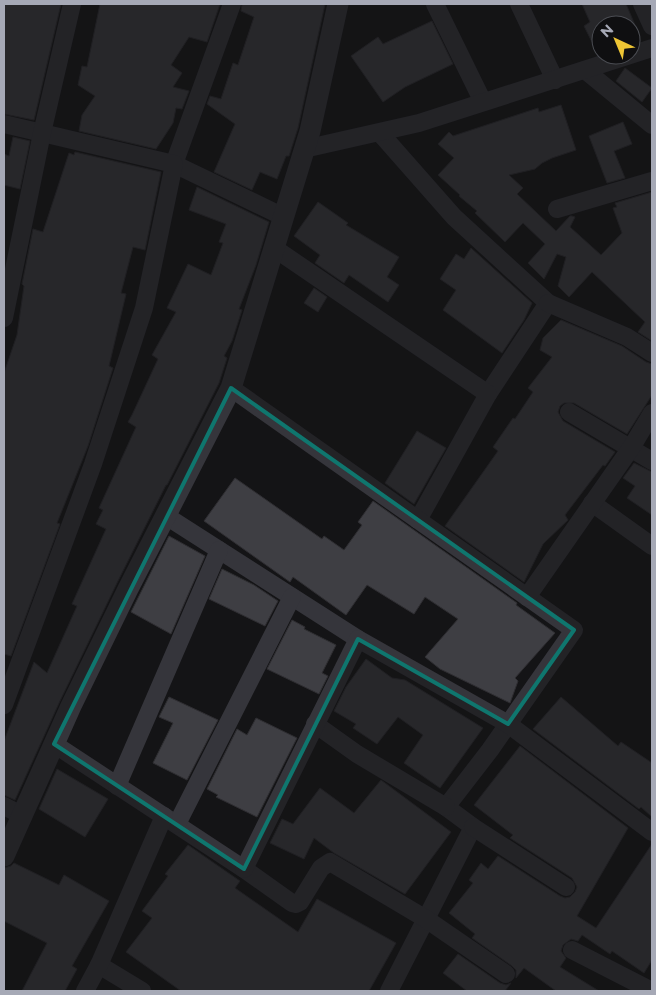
<svg xmlns="http://www.w3.org/2000/svg" width="656" height="995" font-family="Montserrat,sans-serif">
<rect width="100%" height="100%" fill="#141416"/>
<g fill="#3e3e43" stroke="#2f2e32">
<path d="M4,4H61L34,120L4,114Z"/>
<path d="M100,4H220L207,42L189,37L171,65L182,73L173,87L189,91L182,109L176,108L173,123L156,149L79,131L82,115L95,96L78,85L82,66L87,67Z"/>
<path d="M242,4H325L298,128L289,156H286L277,179L260,172L252,190L214,172L235,124L207,104L210,96L221,99L233,63L238,65L254,17L241,11Z"/>
<path d="M582,4H626L635,25H601V53L598,54L584,26L590,22Z"/>
<path d="M432,21L453,64L405,87L383,102L351,56L378,37L383,44Z"/>
<path d="M625,68L652,88L642,102L616,81Z"/>
<path d="M561,105L576,150L552,158L542,163L535,169L509,175L523,188L517,194L556,231L570,216H572L575,217L570,227L601,255L622,233L613,208L617,207L615,203L652,192V341L638,332L645,322L592,272L569,297L558,286L566,257L557,254L544,279L528,263L545,244L523,223L505,242L475,213L477,211L459,196L460,195L438,175L454,158L438,144L449,132L453,136L538,108L539,112Z"/>
<path d="M623,122L632,144L614,151L625,178L607,183L589,136Z"/>
<path d="M13,137L30,141L20,189L4,185V154L9,156Z"/>
<path d="M75,152L161,172L145,250L133,247L121,293L126,294L109,366L113,368L88,446L57,523L60,524L11,656L4,654V373L17,335L24,286L22,284L33,229L43,232L69,153L74,155Z"/>
<path d="M197,187L269,222L256,265L239,309L242,310L232,341L224,356L227,358L219,383L167,485H166L117,583L60,701L15,800L4,795V741L34,662L47,673L77,606L72,604L106,529L96,524L103,510L99,508L136,427L128,422L132,415L158,359L152,355L176,312L167,308L188,264L211,275L223,243L219,242L226,224L189,210Z"/>
<path d="M318,202L348,223L346,225L399,257L387,277L399,285L388,302L349,275L344,283L315,263L320,255L294,236Z"/>
<path d="M471,248L532,303L524,320L502,353L443,310L456,290L440,279L456,254L464,259Z"/>
<path d="M314,288L327,297L318,312L304,303Z"/>
<path d="M561,320L622,346L646,362L652,364V395L627,434L574,403H564L560,406L558,412L563,421L615,452L605,466L603,465L565,515L568,520L543,544L524,582L445,526L498,451L493,447L513,418L515,419L533,392L528,388L552,357L540,350L543,338Z"/>
<path d="M417,431L446,448L414,504L385,483Z"/>
<path d="M634,463L652,472V515L627,498L635,486L623,478Z"/>
<path d="M235,478L322,539L324,536L344,550L362,525L358,522L373,501L517,603L516,605L555,633L515,678L518,681L510,703L440,669L425,657L458,619L425,597L414,614L367,585L346,615L293,577L290,582L204,521Z"/>
<path d="M169,536L205,556L171,634L131,612Z"/>
<path d="M222,569L254,585L278,601L265,626L209,599Z"/>
<path d="M292,620L305,627L304,629L336,645L322,673L328,676L319,694L267,669Z"/>
<path d="M366,659L392,678L405,680L483,728L440,788L404,763L423,735L398,717L377,744L353,728L356,724L334,711L346,687Z"/>
<path d="M169,697L218,720L187,780L153,763L173,723L159,717Z"/>
<path d="M561,697L618,746L621,742L652,763V817L641,807L639,809L533,729Z"/>
<path d="M256,718L297,738L257,817L216,797L218,795L207,789L237,729L247,735Z"/>
<path d="M520,746L628,828L577,916L596,928L652,844V960L644,973L612,951L610,954L582,935L578,941L571,939L563,945L561,951L566,958L560,967L599,991H556L524,968L516,978V970L512,966L472,938L475,934L449,913L473,883L469,880L481,863L488,869L498,856L560,896L565,898L570,897L575,892L577,887L572,878L510,838L513,835L474,805Z"/>
<path d="M57,769L108,799L85,837L39,809Z"/>
<path d="M381,780L451,832L405,894L334,853L314,838L304,859L270,843L282,819L293,824L320,788L354,813Z"/>
<path d="M188,845L240,881L235,888L298,932L317,899L396,943L369,991H181L126,952L152,918L142,911L168,876L165,874Z"/>
<path d="M14,863L59,885L64,875L109,901L72,966L77,969L65,991H22L47,943L4,921V868L11,866Z"/>
<path d="M458,954L500,983L506,985L511,983L505,991H467L443,973Z"/>
</g>
<g fill="none" stroke-linecap="round" stroke-linejoin="round">
<g stroke="#35353b" stroke-width="18">
<path d="M232,4L174,164L284,217"/>
<path d="M435,4L483,102"/>
<path d="M519,4L555,80"/>
<path d="M642,4L652,26"/>
<path d="M585,70L652,125"/>
<path d="M4,124L174,164L144,308L93,464L4,705"/>
<path d="M380,133L454,217L548,303L488,394"/>
<path d="M304,149L419,123L652,48"/>
<path d="M557,209L652,181"/>
<path d="M274,248L488,394L418,520"/>
<path d="M548,303L627,337L652,353"/>
<path d="M4,318L42,133L72,4"/>
<path d="M231,388L574,630L490,750L446,807L473,827L389,991"/>
<path d="M569,412L652,461"/>
<path d="M592,503L652,546"/>
<path d="M166,516L358,639L508,724L652,832"/>
<path d="M527,597L631,448L652,413"/>
<path d="M315,724L357,754L446,807"/>
<path d="M54,744L244,869L292,903L296,904L300,902L321,868L330,862L426,919L506,974"/>
<path d="M117,786L219,550"/>
<path d="M4,806L23,816"/>
<path d="M177,824L292,597"/>
<path d="M473,827L566,887"/>
<path d="M244,869L358,639"/>
<path d="M572,950L652,991"/>
<path d="M99,965L142,991"/>
<path d="M85,991L99,965L164,816"/>
</g>
<path stroke="#35353b" stroke-width="21" d="M4,856L71,706L128,589L231,388L310,131L338,4"/>
</g>
<path d="M0 0H656V995H0ZM231,388L574,630L508,724L358,639L244,869L54,744Z" fill="#141416" fill-opacity=".55" fill-rule="evenodd"/>
<path fill="none" stroke="#0f766e" stroke-width="4" stroke-linejoin="round" d="M231,388L574,630L508,724L358,639L244,869L54,744Z"/>
<rect width="656" height="995" fill="none" stroke="#a6a9b6" stroke-width="10"/>
<g transform="translate(616 40) rotate(316)"><circle r="24" fill="#0f0f11" stroke="#4b4d53"/>
<path d="M0-4L9 19L0 12L-9 19Z" fill="#eec534"/>
<text y="-8" font-size="14" font-weight="bold" text-anchor="middle" fill="#a6a9b6">N</text>
</g>
</svg>
